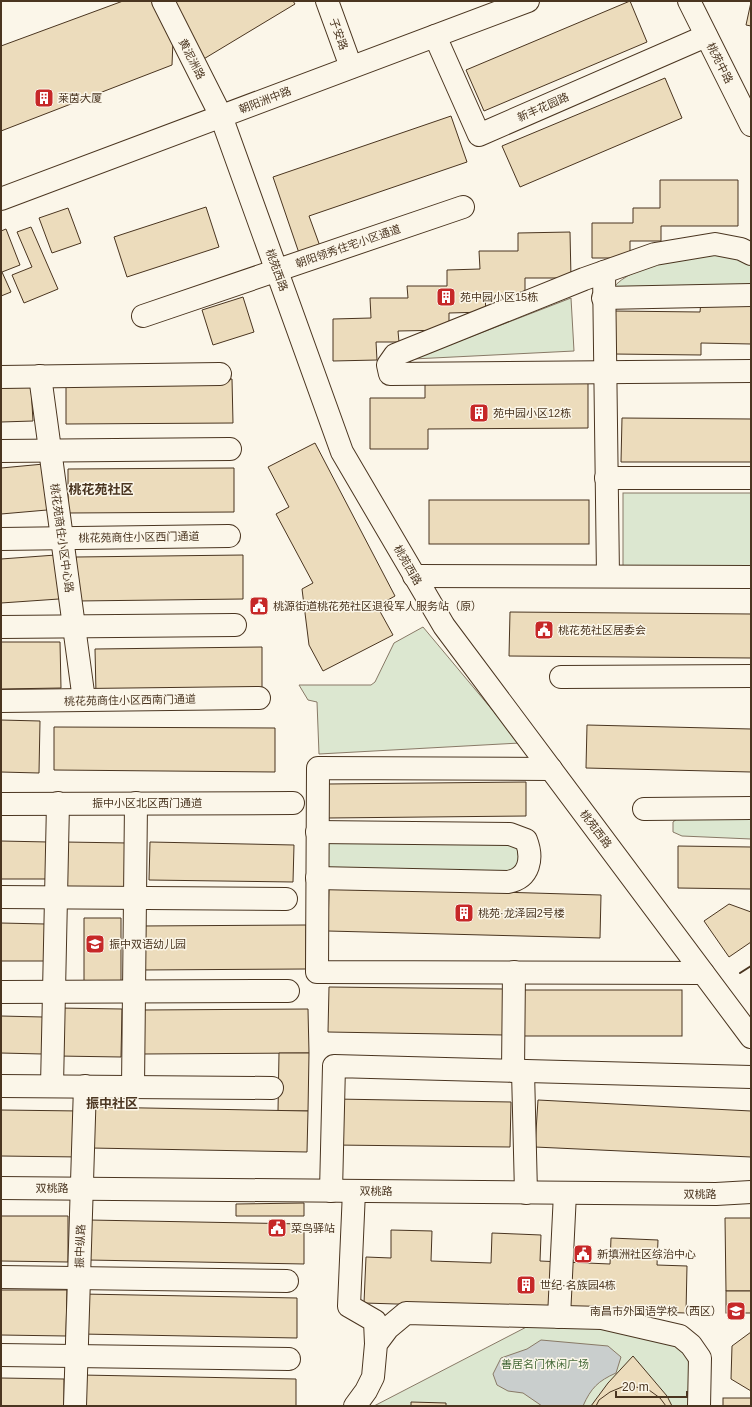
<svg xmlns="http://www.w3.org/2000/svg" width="752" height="1407" font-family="Arial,'Noto Sans SC',sans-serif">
<rect width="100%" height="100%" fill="#fbf6e9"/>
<g fill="#dce7d0" stroke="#887966">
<path d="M716,253L748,261L751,264V286L613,288C632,264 687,258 716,253Z"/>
<path d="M571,298L574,351L413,359Z"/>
<rect x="623" y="493" width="128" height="79"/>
<path d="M423,627L520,743L319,754L317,702L308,700L299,685H371L375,682L394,643Z"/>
<path d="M682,815L751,816V839L682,836L673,832V822Z"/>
<path d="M330,840H503L516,846C520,856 519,862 515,871L331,870C324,859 324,852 330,840Z"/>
<path d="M538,1321L672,1338L688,1357L692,1406H374Z"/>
</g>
<path fill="#c9cecd" stroke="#887966" d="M541,1340L608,1346L621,1357L616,1373C598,1381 591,1388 583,1406H542L523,1393L508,1391L497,1385L493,1374L501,1358L527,1349Z"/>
<g fill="#ecdcbc" stroke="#4a3520">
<path d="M123,1H152L173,40L172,65L1,131V46Z"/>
<path d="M173,1H293L295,4L202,60Z"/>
<path d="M630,1L647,42L484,111L466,70Z"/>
<path d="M751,2V26L746,25Z"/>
<path d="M665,78L682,118L520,187L502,146Z"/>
<path d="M451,116L467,162L309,216L321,249L300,256L273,177Z"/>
<path d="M660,180H738V226H661V241H630V258H592V223H633V208H660Z"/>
<path d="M206,207L219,247L127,277L114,237Z"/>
<path d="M68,208L81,243L52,253L39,218Z"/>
<path d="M31,227L58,289L24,303L12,275L32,267L17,232Z"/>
<path d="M6,229L20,265L2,272L11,292L1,296V231Z"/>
<path d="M570,232L571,278H525V295L485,296L486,312L449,313V330L398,331L399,342H376L377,360L333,361V319L371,318L370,298H408L407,286H447V270L480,269L479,251H518V233Z"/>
<path d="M243,297L254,332L213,345L202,310Z"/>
<path d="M701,301L751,302V344L701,343V355L613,354L614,311L700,312Z"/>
<path d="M588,377V428L428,429V449H370V398H425V378Z"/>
<path d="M232,379L233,423L66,424V380Z"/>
<path d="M31,387L33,421L1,422V388Z"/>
<path d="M622,418L751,419V462H621Z"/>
<path d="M315,443L395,596L377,606L393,635L323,671L309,645L302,589L313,583L276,514L289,507L268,467Z"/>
<path d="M44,464L47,510L1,514V468Z"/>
<path d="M234,468V512L68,513V469Z"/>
<rect x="429" y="500" width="160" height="44"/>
<path d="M56,555L59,599L1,603V559Z"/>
<path d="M243,555V599L77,601L76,557Z"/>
<path d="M510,612L751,614V658L509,656Z"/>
<path d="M1,642H60L61,688L1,689Z"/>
<path d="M262,647V691L96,693L95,649Z"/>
<path d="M1,720L40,721L39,773L1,772Z"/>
<path d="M587,725L751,729V772L586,768Z"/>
<path d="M54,727L275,728V772L54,770Z"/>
<path d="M526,782V816L328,818V784Z"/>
<path d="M1,841L48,842L47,879H1Z"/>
<path d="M65,842L128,843V891L64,890Z"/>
<path d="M150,842L294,845L293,882L149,880Z"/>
<path d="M678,846L751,847V889L678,888Z"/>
<path d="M329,887L601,895L600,938L328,931Z"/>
<path d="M729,904L751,912V942L729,957L704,921Z"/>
<path d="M84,918H121V984L84,985Z"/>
<path d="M1,923L45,924V961H1Z"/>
<path d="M306,925V969L140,970V926Z"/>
<path d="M329,987L505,989L504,1035L328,1032Z"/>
<rect x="519" y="990" width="163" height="46"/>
<path d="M59,1008L122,1009L121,1057L58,1056Z"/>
<path d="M308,1009L309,1053L143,1054L142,1010Z"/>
<path d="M1,1016L43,1017L42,1054L1,1053Z"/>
<path d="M279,1053H309L308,1111H278Z"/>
<path d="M335,1099L511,1102L510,1147L334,1145Z"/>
<path d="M538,1100L751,1111V1157L535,1147Z"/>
<path d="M92,1107L308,1111L307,1152L91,1148Z"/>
<path d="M1,1110L80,1111V1157L1,1156Z"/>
<path d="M304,1203V1216H236V1204Z"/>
<path d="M1,1216H68V1262L1,1261Z"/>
<path d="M725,1218H751V1291H726Z"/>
<path d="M89,1220L304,1224V1264L88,1260Z"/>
<path d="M391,1230L432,1231L431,1261L491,1263L492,1233L541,1235L540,1261L610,1264L611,1238L658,1240L657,1265L687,1266L686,1313L364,1303L366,1257L391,1258Z"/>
<path d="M1,1290H67L66,1336L1,1335Z"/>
<rect x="726" y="1291" width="25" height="22"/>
<path d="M82,1294L297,1298V1338L81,1334Z"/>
<path d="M751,1332V1391L731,1379L732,1346Z"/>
<path d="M633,1356L667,1396L672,1406H591L608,1383Z"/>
<path d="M81,1375L296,1379V1406H80Z"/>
<path d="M1,1378L64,1379V1406H1Z"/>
<path d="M622,1387H636L649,1390L660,1398L666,1406H596L599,1400L610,1392Z"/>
<rect x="723" y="1398" width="28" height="8"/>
<path d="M411,1402L446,1403V1406H411Z"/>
</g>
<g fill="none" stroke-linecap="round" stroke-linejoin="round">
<g stroke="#4a3520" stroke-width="24">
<g id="minor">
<path d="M163,1L221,116L342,452L444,626L751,1037"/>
<path d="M327,1L351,67"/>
<path d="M689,1L751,125"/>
<path d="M435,36L479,135L706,36"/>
<path d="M751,254L741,249L715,244L655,254L584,279L395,355L388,365L390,374L751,371"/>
<path d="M604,272L608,576"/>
<path d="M603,298L751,295"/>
<path d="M143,316L463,207"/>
<path d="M40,376L84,700"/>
<path d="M1,377L220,374"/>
<path d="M1,451L230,449"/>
<path d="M606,478H751"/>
<path d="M1,539L229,536"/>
<path d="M414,576L751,577"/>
<path d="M1,627L235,625"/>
<path d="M561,677L751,676"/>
<path d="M1,701L259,698"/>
<path d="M551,769L318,768L317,972L703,973"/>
<path d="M1,804L293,803"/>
<path d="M644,809L751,808"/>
<path d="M317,832L510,834L526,840C533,858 530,878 508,882L317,878"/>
<path d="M1,897L286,899"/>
<path d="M1,992L288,991"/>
<path d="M513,1071L514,972"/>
<path d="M523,1071L526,1193"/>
<path d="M1,1086L272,1088"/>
<path d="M52,1086L58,803"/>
<path d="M133,1087L136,803"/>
<path d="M1,1188L716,1194L751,1192"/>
<path d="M331,1191L334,1066L751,1077"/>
<path d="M354,1191L349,1306L375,1321L376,1344"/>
<path d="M1,1277L287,1281"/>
<path d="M559,1317L565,1193"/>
<path d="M1,1355L289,1359"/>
<path d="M75,1406L85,1086"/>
<path d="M355,1406L366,1391L373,1377L376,1344L388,1328L406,1313L602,1318L680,1336L691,1345L700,1358L699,1406"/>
</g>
</g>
<g stroke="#4a3520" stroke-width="24">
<path id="major" d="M1,199L528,1"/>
</g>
<use href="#minor" stroke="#fbf6e9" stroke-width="22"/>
<use href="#major" stroke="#fbf6e9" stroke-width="22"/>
<path stroke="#4a3520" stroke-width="2" d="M740,973L751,966"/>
</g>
<defs>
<g id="building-square" transform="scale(1)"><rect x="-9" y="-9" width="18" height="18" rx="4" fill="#c62828" stroke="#fbf6e9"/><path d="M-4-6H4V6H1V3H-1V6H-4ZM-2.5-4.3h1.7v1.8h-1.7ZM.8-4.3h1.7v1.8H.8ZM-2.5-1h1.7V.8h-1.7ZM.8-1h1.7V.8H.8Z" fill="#fff"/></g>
<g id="civic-square" transform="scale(1)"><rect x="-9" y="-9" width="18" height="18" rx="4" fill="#c62828" stroke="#fbf6e9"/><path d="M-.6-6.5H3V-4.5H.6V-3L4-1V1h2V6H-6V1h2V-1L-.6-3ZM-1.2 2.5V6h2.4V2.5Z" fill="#fff"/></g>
<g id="school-square" transform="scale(1)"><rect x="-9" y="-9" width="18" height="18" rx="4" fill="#c62828" stroke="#fbf6e9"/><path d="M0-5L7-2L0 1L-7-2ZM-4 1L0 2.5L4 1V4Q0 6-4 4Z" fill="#fff"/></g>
</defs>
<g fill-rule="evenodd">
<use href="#building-square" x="44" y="98"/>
<use href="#building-square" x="446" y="297"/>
<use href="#building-square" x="479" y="413"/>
<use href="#civic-square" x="259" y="606"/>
<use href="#civic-square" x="544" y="630"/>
<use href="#building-square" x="464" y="913"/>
<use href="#school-square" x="95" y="944"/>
<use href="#civic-square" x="277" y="1228"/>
<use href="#civic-square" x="583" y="1254"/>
<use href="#building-square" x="526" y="1285"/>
<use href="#school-square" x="736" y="1311"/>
</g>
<g text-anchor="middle" stroke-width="3" stroke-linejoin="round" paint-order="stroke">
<g font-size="11" fill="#4a3520" stroke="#fbf6e9">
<text transform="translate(339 34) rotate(70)" y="4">子安路</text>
<text transform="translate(192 59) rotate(63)" y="4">黄泥洲路</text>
<text transform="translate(720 63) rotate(63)" y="4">桃苑中路</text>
<text transform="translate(265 100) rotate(-21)" y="4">朝阳洲中路</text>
<text transform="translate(543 107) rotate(-24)" y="4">新丰花园路</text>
<text transform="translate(348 246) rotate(-19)" y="4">朝阳领秀住宅小区通道</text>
<text transform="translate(277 270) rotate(70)" y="4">桃苑西路</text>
<text transform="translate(139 537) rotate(-1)" y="4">桃花苑商住小区西门通道</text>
<text transform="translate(62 538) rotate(82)" y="4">桃花苑商住小区中心路</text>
<text transform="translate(408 565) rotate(60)" y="4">桃苑西路</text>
<text transform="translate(130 700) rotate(-1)" y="4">桃花苑商住小区西南门通道</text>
<text x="147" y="807">振中小区北区西门通道</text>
<text transform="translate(596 829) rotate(53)" y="4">桃苑西路</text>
<text x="52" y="1192">双桃路</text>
<text transform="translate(376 1191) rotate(1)" y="4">双桃路</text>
<text x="700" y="1198">双桃路</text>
<text transform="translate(80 1246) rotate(-88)" y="4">振中纵路</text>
</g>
<g font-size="11" fill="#4a3520" stroke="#fbf6e9" text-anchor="start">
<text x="58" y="102">莱茵大厦</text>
<text x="460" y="301">苑中园小区15栋</text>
<text x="493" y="417">苑中园小区12栋</text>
<text x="273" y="610">桃源街道桃花苑社区退役军人服务站（原）</text>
<text x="558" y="634">桃花苑社区居委会</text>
<text x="478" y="917">桃苑·龙泽园2号楼</text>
<text x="109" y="948">振中双语幼儿园</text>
<text x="291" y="1232">菜鸟驿站</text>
<text x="597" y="1258">新填洲社区综治中心</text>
<text x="540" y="1289">世纪·名族园4栋</text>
<text x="722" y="1315" text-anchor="end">南昌市外国语学校（西区）</text>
</g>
<g font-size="11" fill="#436837" stroke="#fbf6e9">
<text x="545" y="1368">善居名门休闲广场</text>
</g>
<g font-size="13" font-weight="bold" fill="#4a3520" stroke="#fbf6e9">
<text x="101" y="494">桃花苑社区</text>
<text x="112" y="1108">振中社区</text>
</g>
</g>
<rect width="752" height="1407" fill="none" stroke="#4a3520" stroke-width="4"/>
<path d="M616 1391v6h71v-6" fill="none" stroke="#4a3520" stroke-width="2"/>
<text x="622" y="1391" font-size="12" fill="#4a3520" stroke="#fbf6e9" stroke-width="3" paint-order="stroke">20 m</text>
</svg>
